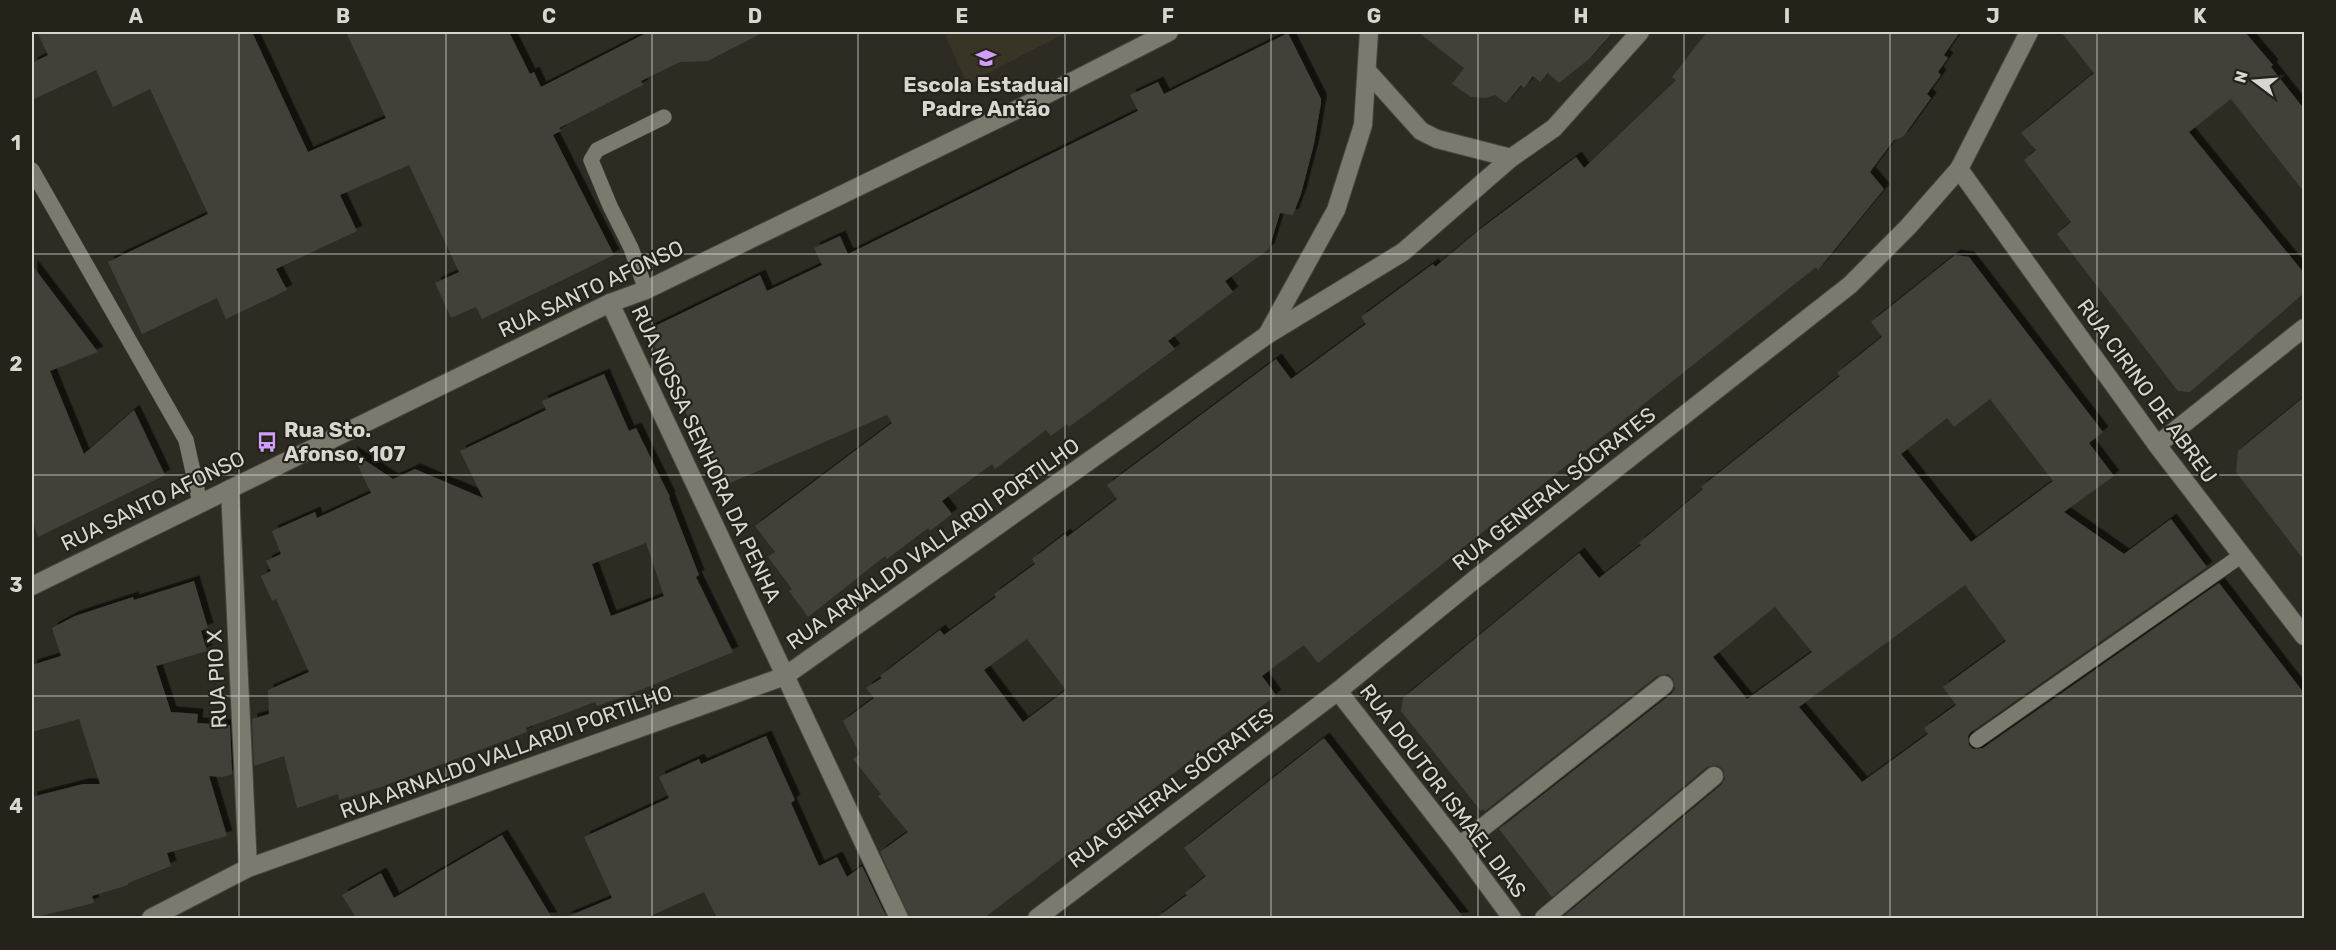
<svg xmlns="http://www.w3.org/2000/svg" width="2336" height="950" font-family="Rubik,sans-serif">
<defs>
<filter id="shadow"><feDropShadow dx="5.5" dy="-5.5" stdDeviation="0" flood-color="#0009"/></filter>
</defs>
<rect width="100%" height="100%" fill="#2e2b23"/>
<path fill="#393526" d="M944,32H1067L967,84Z"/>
<g fill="#434137" fill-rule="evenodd" filter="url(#shadow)">
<path d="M37,32H252L308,152L386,118L346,32H509L530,74L534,72L541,87L648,32H764L708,61L680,62L641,81L643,85L559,128L561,131L553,135L614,255L482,319L476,307L451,318L435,283L459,272L409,165L340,195L357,231L276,269L287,290L226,319L217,298L142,334L108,262L208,214L150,89L113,107L96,70L32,100V63L48,55Z"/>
<path d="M1418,32H1613L1589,59L1559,83L1548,73L1540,82L1533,76L1524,88L1521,85L1506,103L1495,95L1486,98L1471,97L1452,84L1464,68Z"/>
<path d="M1707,32H1960L1944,55L1948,58L1938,72L1941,75L1927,94L1931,98L1903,137L1894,140L1870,172L1884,189L1818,270L1816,267L1318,663L1304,645L1262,676L1276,695L984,918H910L880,852L908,832L878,796L881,794L853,759L860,754L843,721L874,698L866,688L882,678L880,676L940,630L944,635L996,597L994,594L1035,564L1032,559L1065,534L1067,537L1117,499L1107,485L1276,359L1291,379L1366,324L1361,317L1433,264L1435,267L1479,230L1576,157L1584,168L1676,80L1672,77ZM1027,639L1066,690L1023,722L984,670Z"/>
<path d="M2061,32H2245L2273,65L2271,67L2304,109V192L2231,99L2189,132L2304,273V293L2190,392L2178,391L2057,234L2071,222L2024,160L2036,150L2021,133L2094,73Z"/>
<path d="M1288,33L1321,99V103L1314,144L1301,194L1293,215L1280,213L1269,249L1225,281L1233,292L1168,341L1175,349L1069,427L1067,424L1051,436L1046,430L995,469L992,464L942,501L952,514L930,531L928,528L887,559L885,556L808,617L789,591L792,589L768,557L775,552L755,526L892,423L887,415L721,487L647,330L760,275L767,291L822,265L814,248L840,236L848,254L1138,111L1130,95L1158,82L1164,94Z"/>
<path d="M1955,255L1969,257L2103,432L2089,443L2114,476L2064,512L2124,554L2171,519L2207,567L1971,732L1968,736L1969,745L1973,749L1983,748L2219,583L2304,693V918H1568L1565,915L1721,785L1725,779L1723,769L1717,765L1707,767L1552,897L1499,829L1671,694L1675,689L1673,679L1668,674L1657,676L1485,811L1483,809L1481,811L1401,711L1403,698L1579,553L1599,578L1641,545L1639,543L1703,489L1701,487L1840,376L1837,373L1882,337L1871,322ZM1990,399L2053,481L1971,542L1901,454L1947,418L1954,427ZM1965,585L2006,641L1943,687L1956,705L1924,728L1928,734L1862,782L1799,707ZM1775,607L1812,652L1747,699L1713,657Z"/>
<path d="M32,265L98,352L50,371L84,454L134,410L165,475L38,537L32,520Z"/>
<path d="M604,374L629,431L636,428L670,497L669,498L699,575L696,577L733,652L638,691L597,706L595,702L526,728L527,732L381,787L339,800L338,794L297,808L284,756L254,766L252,719L269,714L268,690L309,672L276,599L272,601L261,576L271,571L266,561L281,554L272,531L315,512L317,518L371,493L351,451L393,479L415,469L483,498L460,451L546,410L542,401ZM646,543L664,596L611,616L592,564Z"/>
<path d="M2304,397V560L2236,472L2238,451Z"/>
<path d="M194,581L208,628L201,631L207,651L156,666L171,712L198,714L197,723L230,725L232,774L223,777L209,776L227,836L167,853L171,866L128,883V885L92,896L94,903L32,918V797L83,784H100L79,719L32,732V665L61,656L52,628L75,616L133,597L134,600Z"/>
<path d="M766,736L795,800L791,803L819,866L837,857L847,877L862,866L887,918H717L704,892L646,918H564L612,898L584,837L669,798L659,777L699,759L701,764Z"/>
<path d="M1324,738L1464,918H1156L1187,895L1185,893L1206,876L1184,848Z"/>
<path d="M502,835L552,918H356L342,895L381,873L394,898Z"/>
</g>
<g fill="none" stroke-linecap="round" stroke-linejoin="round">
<g stroke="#48463f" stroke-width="16">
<g id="lane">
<path d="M32,170L186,440L200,503"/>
<path d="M646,290L631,248L610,206L591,160L597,150L664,117"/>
<path d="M1977,740L2242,555"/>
</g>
</g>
<g stroke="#48463f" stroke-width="20">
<g id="street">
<path d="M1368,72L1421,131L1437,139L1511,158"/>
<path d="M1959,169L2157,445L2304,636"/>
<path d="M610,303L899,918"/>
<path d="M1268,333L1336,210L1363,125L1369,32"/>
<path d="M2157,445L2304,328"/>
<path d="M230,489L248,868"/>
<path d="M32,586L610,303L646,290L1022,107L1169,32"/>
<path d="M1338,691L1459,846L1512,918"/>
<path d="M1459,846L1664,685"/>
<path d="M151,918L248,868L785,676L1267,335L1403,252L1511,158L1554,128L1640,32"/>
<path d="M1037,918L1338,691L1474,580L1850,285L1908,227L1959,169L2029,32"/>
<path d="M1544,918L1714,776"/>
</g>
</g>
<use href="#lane" stroke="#7c796f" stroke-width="15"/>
<use href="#street" stroke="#7c796f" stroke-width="18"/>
</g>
<path fill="none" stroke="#d7d6d0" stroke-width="1.5" stroke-opacity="0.55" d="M239,32V918M446,32V918M652,32V918M858,32V918M1065,32V918M1271,32V918M1478,32V918M1684,32V918M1890,32V918M2097,32V918M32,254H2304M32,475H2304M32,696H2304"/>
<defs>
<g id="school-bare" transform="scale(1.62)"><path d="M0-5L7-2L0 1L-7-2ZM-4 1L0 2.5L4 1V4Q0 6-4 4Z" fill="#d19dfe" stroke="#242219" stroke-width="2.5" paint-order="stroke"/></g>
<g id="bus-bare" transform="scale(1.62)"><path d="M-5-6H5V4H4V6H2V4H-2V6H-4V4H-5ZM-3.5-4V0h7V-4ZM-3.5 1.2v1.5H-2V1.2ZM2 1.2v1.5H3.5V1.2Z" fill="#d19dfe" stroke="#242219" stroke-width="2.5" paint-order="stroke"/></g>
</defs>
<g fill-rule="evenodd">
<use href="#school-bare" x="986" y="58"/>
<use href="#bus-bare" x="267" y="442"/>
</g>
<g text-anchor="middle" stroke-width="4.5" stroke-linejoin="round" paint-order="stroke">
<g font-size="21" font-weight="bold" fill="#d7d6d0" stroke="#242219">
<text x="986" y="92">Escola Estadual<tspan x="986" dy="24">Padre Antão</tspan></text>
<text x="284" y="437" text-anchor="start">Rua Sto.<tspan x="284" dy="24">Afonso, 107</tspan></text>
</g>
<g font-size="21" fill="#d7d6d0" stroke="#242219">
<text transform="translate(591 289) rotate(-25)" y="7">RUA SANTO AFONSO</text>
<text transform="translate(2147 391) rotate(54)" y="7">RUA CIRINO DE ABREU</text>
<text transform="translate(706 454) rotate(65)" y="7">RUA NOSSA SENHORA DA PENHA</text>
<text transform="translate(1554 489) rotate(-38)" y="7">RUA GENERAL SÓCRATES</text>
<text transform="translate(153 501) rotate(-26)" y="7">RUA SANTO AFONSO</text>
<text transform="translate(933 544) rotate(-35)" y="7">RUA ARNALDO VALLARDI PORTILHO</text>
<text transform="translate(217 679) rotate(-93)" y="7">RUA PIO X</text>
<text transform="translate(506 752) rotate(-20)" y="7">RUA ARNALDO VALLARDI PORTILHO</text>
<text transform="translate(1171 788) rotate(-37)" y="7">RUA GENERAL SÓCRATES</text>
<text transform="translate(1443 791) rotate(53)" y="7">RUA DOUTOR ISMAEL DIAS</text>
</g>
</g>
<rect width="2336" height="950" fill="none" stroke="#242219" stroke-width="66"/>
<g transform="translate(2255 81) rotate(286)" stroke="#242219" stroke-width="4.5" paint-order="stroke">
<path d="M0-4.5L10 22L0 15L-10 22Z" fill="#d7d6d0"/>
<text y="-9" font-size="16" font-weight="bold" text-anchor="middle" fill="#d7d6d0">N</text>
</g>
<rect x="33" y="33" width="2270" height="884" fill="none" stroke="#d7d6d0" stroke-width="2"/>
<g font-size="20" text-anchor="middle" font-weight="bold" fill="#d7d6d0">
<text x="136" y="23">A</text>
<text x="343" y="23">B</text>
<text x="549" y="23">C</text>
<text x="755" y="23">D</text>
<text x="962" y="23">E</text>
<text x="1168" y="23">F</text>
<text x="1374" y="23">G</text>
<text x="1581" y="23">H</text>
<text x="1787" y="23">I</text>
<text x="1993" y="23">J</text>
<text x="2200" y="23">K</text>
<text x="16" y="150">1</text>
<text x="16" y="371">2</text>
<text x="16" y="592">3</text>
<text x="16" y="813">4</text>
</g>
</svg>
